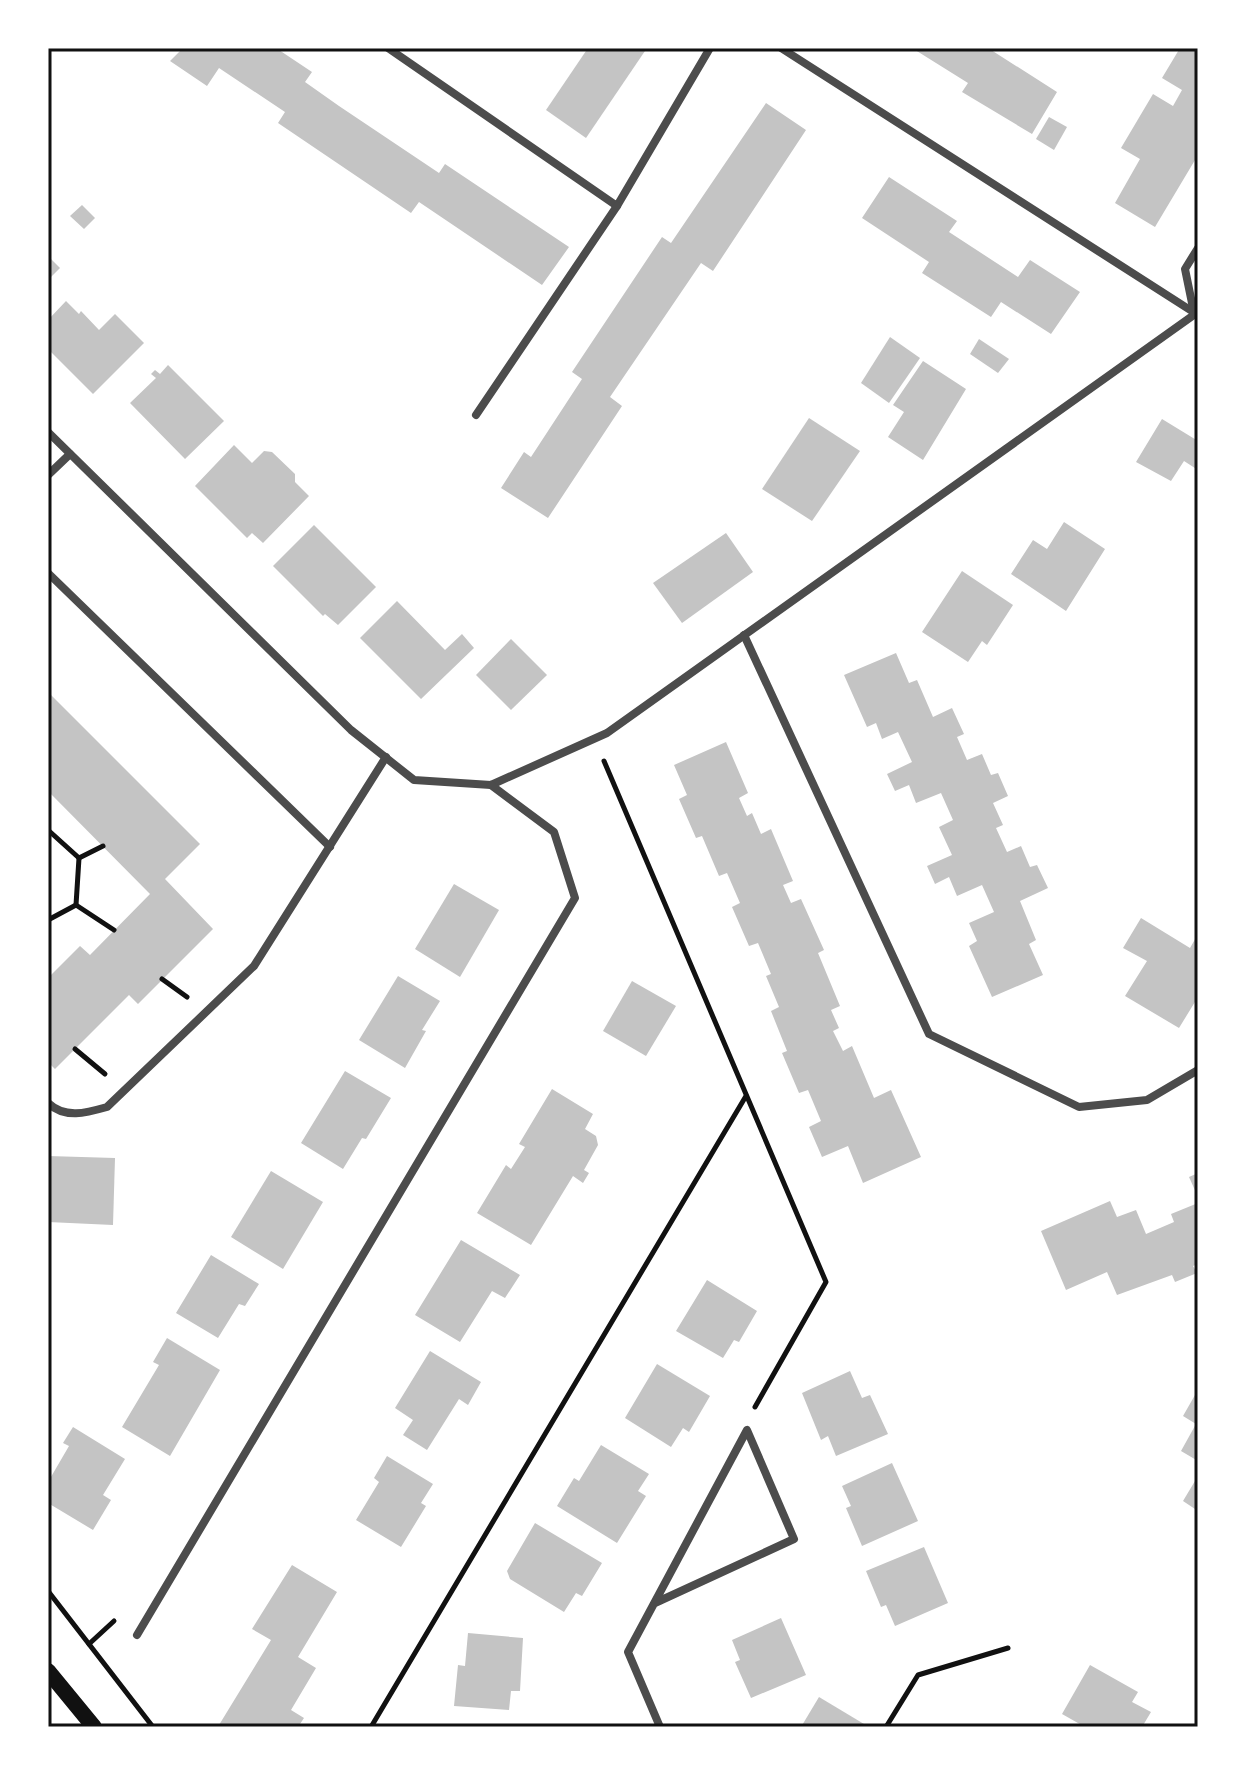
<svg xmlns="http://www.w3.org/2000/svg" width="1246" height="1775" font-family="'Sofia Sans Condensed',sans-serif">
<rect width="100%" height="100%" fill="#fff"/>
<g fill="#c4c4c4">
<path d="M183,48H276L312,72L305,82L339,106L439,173L445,164L569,247L542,285L419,202L411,213L278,123L285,112L219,68L207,86L170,61Z"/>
<path d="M588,48H647L586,138L546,110Z"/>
<path d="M912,48H988L1057,92L1032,134L962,92L968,83Z"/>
<path d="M1180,48H1198V155L1155,227L1115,203L1140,159L1121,148L1153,94L1173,106L1182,90L1162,78Z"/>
<path d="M766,103L806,130L713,271L701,263L610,397L622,406L548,518L501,488L524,452L531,457L582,379L572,372L662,237L671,243Z"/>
<path d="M1049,117L1067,127L1054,150L1036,139Z"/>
<path d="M889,177L957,221L949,232L1018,277L1030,260L1080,292L1051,334L1001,302L991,317L922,273L929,262L862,218Z"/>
<path d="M82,205L95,218L84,229L70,216Z"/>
<path d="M48,256L60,268L48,280Z"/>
<path d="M66,301L79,314L81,311L99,330L115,314L144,343L93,394L48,349L51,341L48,338V320Z"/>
<path d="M890,337L920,358L889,403L861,383Z"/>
<path d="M979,339L1009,359L998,373L970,354Z"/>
<path d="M923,361L966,389L923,460L888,437L904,412L893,405Z"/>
<path d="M168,365L224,421L185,459L130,403L156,378L151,374L155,370L160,374Z"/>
<path d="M809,418L860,451L812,521L762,489Z"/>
<path d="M1162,419L1198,441V470L1184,461L1171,481L1136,462Z"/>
<path d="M234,445L252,463L264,451L272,452L295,474V482L309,496L263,543L252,533L247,538L195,486Z"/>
<path d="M1064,522L1105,549L1066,611L1011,574L1033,540L1047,549Z"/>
<path d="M314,525L376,587L338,625L325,614L323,616L273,566Z"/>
<path d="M726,533L753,572L682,623L653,583Z"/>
<path d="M962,571L1013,605L987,645L982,641L968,662L922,632Z"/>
<path d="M397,601L445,650L462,634L474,648L421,699L360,638Z"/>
<path d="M511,639L547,675L511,710L476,675Z"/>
<path d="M896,653L909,683L917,680L933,717L952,708L964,734L957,737L967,760L982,754L991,775L998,773L1008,796L993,803L1003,825L996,828L1007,852L1021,846L1030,867L1037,865L1048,888L1020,901L1036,940L1029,944L1043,975L992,997L969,946L977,941L969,923L994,912L982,885L957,896L949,877L935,884L927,866L952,855L939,827L953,820L941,793L916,803L909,785L895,791L887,774L912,762L898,732L882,739L876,723L867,727L844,675Z"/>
<path d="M48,692L200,844L165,879L213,929L138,1004L129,995L55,1069L48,1062V978L80,946L90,955L150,894L48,791Z"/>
<path d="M726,742L748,793L739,798L747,816L752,813L761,834L771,829L793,881L783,885L791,903L801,899L824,950L818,953L840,1006L831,1010L839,1028L833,1031L843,1051L852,1046L874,1098L891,1090L921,1157L863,1183L848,1146L822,1157L809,1127L821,1121L808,1090L799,1093L782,1053L787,1051L771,1011L779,1007L766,976L771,974L758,943L749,946L732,907L740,903L727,873L719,876L702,836L696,838L679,799L687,795L674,765Z"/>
<path d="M454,884L499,910L460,977L415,949Z"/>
<path d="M1141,918L1190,948L1198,934V997L1179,1028L1125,996L1147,961L1123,948Z"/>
<path d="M398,976L440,1001L422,1030L426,1031L405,1068L359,1040Z"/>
<path d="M632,981L676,1006L646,1056L603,1031Z"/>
<path d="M345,1071L391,1098L366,1139L362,1138L343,1169L301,1143Z"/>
<path d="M552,1089L593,1114L585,1129L596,1136L598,1145L584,1170L589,1173L583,1183L573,1176L531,1245L477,1213L506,1165L511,1169L525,1147L519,1144Z"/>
<path d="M48,1156L115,1158L113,1225L48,1222Z"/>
<path d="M271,1171L323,1202L283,1269L231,1237Z"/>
<path d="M1198,1173V1197L1189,1177Z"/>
<path d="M1110,1201L1117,1217L1136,1210L1146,1234L1174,1222L1171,1214L1198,1203V1264L1193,1266L1197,1273L1175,1282L1172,1275L1117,1295L1107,1272L1066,1290L1041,1231Z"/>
<path d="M461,1240L520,1275L505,1298L492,1291L460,1342L415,1315Z"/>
<path d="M211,1255L259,1284L245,1306L239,1304L218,1338L176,1313Z"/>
<path d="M707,1280L757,1311L739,1342L734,1340L723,1358L676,1331Z"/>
<path d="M167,1338L220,1370L170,1456L122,1427L159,1365L153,1362Z"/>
<path d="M430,1351L481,1382L468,1405L459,1399L427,1450L403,1435L413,1420L395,1408Z"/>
<path d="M657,1364L710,1396L689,1432L683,1428L671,1447L625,1418Z"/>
<path d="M850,1371L862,1398L870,1395L888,1434L836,1456L828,1436L821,1440L802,1393Z"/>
<path d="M1195,1395L1198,1396V1461L1181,1451L1196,1424L1183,1416Z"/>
<path d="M73,1427L125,1459L103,1495L111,1500L93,1530L48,1503V1482L69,1446L63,1443Z"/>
<path d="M601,1445L649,1474L638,1491L646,1496L617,1543L557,1506L574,1478L579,1481Z"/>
<path d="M387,1456L433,1484L421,1503L426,1506L401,1547L356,1520L379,1482L374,1478Z"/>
<path d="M892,1463L918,1521L862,1546L846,1508L851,1506L842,1486Z"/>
<path d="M1198,1476V1511L1183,1501Z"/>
<path d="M535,1523L602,1563L582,1596L576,1593L564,1612L510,1579L507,1571Z"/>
<path d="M924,1547L948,1603L895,1626L886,1605L881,1607L866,1571Z"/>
<path d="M292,1565L337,1592L298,1657L316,1668L291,1710L304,1718L298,1727H222L219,1725L271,1640L252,1629Z"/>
<path d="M781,1618L806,1675L751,1698L735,1662L740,1660L732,1640Z"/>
<path d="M468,1633L523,1638L520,1691H511L509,1710L454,1706L458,1665L465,1666Z"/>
<path d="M1090,1665L1138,1692L1132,1702L1151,1712L1142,1727H1085L1062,1714Z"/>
<path d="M819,1697L869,1727H801Z"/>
</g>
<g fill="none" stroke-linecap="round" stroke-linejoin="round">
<g stroke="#111" stroke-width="5">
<path d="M604,761L826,1282L755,1407"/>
<path d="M48,830L79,858"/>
<path d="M79,858L103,846"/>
<path d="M76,905L79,858"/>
<path d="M48,920L76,905L114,930"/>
<path d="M162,979L187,997"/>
<path d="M75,1049L105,1074"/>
<path d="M48,1591L153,1727"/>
<path d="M89,1644L114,1621"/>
<path d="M371,1727L746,1096"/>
<path d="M886,1727L918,1675L1008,1648"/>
</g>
<g stroke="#4c4c4c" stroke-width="8">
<path d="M388,48L617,206L710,48"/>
<path d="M781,48L1198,315"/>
<path d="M1194,313L1185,269L1198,248"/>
<path d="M476,415L617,206"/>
<path d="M48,432L351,730L414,780L491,785L607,733L1198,312"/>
<path d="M48,475L70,454"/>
<path d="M48,573L330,847"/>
<path d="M744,635L929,1034L1079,1107L1147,1100L1198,1070"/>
<path d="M48,1103C65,1119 86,1113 107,1107L254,966L386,757"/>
<path d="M655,1603L794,1539L747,1430L628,1652L660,1727"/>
<path d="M137,1635L575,898L554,832L491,785"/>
</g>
<path stroke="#111" stroke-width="16" d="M48,1671L94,1727"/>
</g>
<rect width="1246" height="1775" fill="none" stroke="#ffffff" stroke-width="100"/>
<rect x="50" y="50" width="1146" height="1675" fill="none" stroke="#111" stroke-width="3"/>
</svg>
